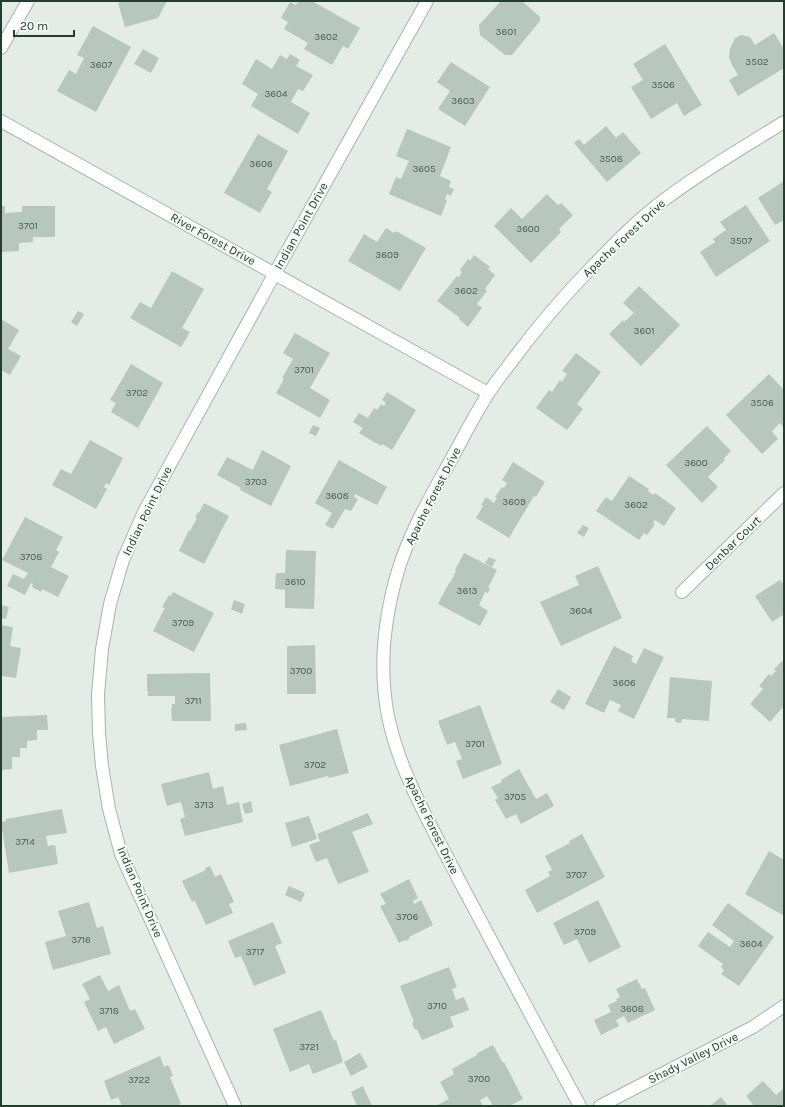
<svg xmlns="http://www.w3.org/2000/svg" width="785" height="1107" font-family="Karla,sans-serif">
<rect width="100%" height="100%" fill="#e3ede5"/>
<g fill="#b8c7bd">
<path d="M124,1H167L158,18L125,27L118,3Z"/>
<path d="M298,1H312L360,28L348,49L343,46L332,65L304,49L308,43L284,29L288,22L281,18L290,2L296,5Z"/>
<path d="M501,1H522L540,17V21L512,55H505L480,35L479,25Z"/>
<path d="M93,26L131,47L96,112L57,91L69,70L76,74L84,58L77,55Z"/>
<path d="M774,33L784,49V68L738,96L729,80L738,75L732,65L729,57L730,49L735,38L741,35L750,37L755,45Z"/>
<path d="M665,44L702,105L684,116L677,103L651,119L631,87L643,80L633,64Z"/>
<path d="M143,49L159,58L151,73L134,64Z"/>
<path d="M290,54L300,60L296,66L313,75L303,91L298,89L291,102L310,113L298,134L251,106L258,94L242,84L256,59L272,69L280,55L287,59Z"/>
<path d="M451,62L490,87L465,126L438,109L450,91L437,82Z"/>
<path d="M606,126L616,138L623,132L641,153L607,182L574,143L579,139L584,145Z"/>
<path d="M407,129L451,147L440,176L451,181L449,187L454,189L451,196L447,194L445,199L447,200L441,216L389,194L396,177L401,179L409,161L396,156Z"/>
<path d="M258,134L288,151L267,189L272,192L260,213L224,193Z"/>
<path d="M784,181V220L775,225L758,198Z"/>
<path d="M547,194L558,205L561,203L573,215L559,229L561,232L531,263L494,226L511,208L522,219Z"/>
<path d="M746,205L770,241L716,277L700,252L715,242L713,239L726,230L720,222Z"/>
<path d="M1,206H5V213L22,212V206H55V237H33V242L19,243V251L1,252Z"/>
<path d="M386,228L394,233L396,231L426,248L400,291L348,261L364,234L377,242Z"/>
<path d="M474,255L490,267L488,269L495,275L485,289L487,291L477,304L482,308L468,327L459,319L460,318L437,301L457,276L459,277L462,272L460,270L468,259L470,261Z"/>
<path d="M172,271L204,289L182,328L190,332L181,347L130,318L140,302L151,308Z"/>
<path d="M639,286L680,325L641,366L609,334L623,320L624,322L634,313L623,303Z"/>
<path d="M78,311L84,314L77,326L71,322Z"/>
<path d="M1,319L19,330L8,349L21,356L10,375L1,370Z"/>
<path d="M295,333L330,353L310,388L330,400L320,418L276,393L284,379L282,378L293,359L283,353Z"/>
<path d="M576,353L601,372L577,404L583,409L567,430L536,408L549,390L552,392L560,380L562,382L567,374L562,371Z"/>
<path d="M131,364L163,383L138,428L111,412L116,403L110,400Z"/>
<path d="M769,374L784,390V426L783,427L780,423L772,431L778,439L762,454L726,415Z"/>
<path d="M387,392L416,410L392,450L382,444L381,446L359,433L363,428L353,422L359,413L368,418L374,408L377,410L381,404L384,406L386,403L382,400Z"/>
<path d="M313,425L320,428L316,436L309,433Z"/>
<path d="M707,426L731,451L724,458L725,460L708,477L718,487L702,503L666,465Z"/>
<path d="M90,440L123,458L109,485L106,483L104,487L107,489L96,509L52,485L61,469L71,474Z"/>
<path d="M262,450L291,466L271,506L240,490L241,488L217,475L227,457L253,470Z"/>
<path d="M339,460L387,487L377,505L355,494L354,497L358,499L351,511L345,509L333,529L325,525L332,513L315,503Z"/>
<path d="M513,462L545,482L536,497L534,496L509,538L476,518L483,506L481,505L486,497L494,503L497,498L495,497L502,487L504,488L507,483L502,480Z"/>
<path d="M629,476L649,489L648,491L653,495L655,493L676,508L664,526L655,520L653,523L655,524L647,535L644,533L639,540L596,511L606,497L612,501Z"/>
<path d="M204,503L229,516L204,564L179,551L189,530L190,531L197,518L195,517L198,512L199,513Z"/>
<path d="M25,517L63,537L56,550L59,552L51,567L69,576L58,597L42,589L41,592L32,587L33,584L31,583L25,595L7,586L13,574L24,579L28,573L2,560Z"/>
<path d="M583,525L589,528L584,537L577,533Z"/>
<path d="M286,550L316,551L314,609L285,608V590L275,589L276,573H285Z"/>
<path d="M464,553L497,570L488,588H490L488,593L485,592L479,605L488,611L480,626L438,604L449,583H450L456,571L455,570Z"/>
<path d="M489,557L496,560L492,567L485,563Z"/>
<path d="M598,566L622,618L561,646L540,602L579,585L575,576Z"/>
<path d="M780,580L782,583L784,582V617L783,615L772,622L755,596Z"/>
<path d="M173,592L214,613L194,652L153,631L165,608L162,607L169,595L171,596Z"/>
<path d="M234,600L245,604L242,614L231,609Z"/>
<path d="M1,605L9,607L6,619L1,618Z"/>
<path d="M1,625L13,627L10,646L21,648L16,678L1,676Z"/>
<path d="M315,645L316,694H287V646Z"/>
<path d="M614,646L633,656L631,661L636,664L644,648L664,657L634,719L618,711L621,705L610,700L604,713L585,704Z"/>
<path d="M782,661L784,663V709L782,708L770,722L750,704L763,689L759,686L769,674L771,676L776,671L774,669Z"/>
<path d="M210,673L211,721H172L171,708H172V704H175V696H148V691H147V674Z"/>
<path d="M670,677L712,681L709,721L682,719L681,723L675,722V718H667Z"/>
<path d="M558,689L571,697L564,710L550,702Z"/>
<path d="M480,705L502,764L463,779L456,761L462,759L455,742L447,745L438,721Z"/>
<path d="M47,715L48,730H37V740L27,741V748H20V757H12V769L1,770V717Z"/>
<path d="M246,723L247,730L235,731V724Z"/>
<path d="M337,729L349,773L329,778L328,776L290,786L279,745Z"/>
<path d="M519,769L536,799L547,793L554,806L521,824L516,814L506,819L495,800L498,798L491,787L502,782L501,780Z"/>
<path d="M209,772L213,789L223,786L227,805L239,802L243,822L185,836L180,819L185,817L181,802L167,806L161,784Z"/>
<path d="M251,801L253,812L245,814L242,804Z"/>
<path d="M62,809L67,833L46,836L48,846L55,845L58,864L9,873L1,822L6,821V819Z"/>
<path d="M368,813L373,824L352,832L369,872L338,884L327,858L316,862L309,845L320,841L317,834Z"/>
<path d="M309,816L317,839L292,847L285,823Z"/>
<path d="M582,834L605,877L537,913L525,890L550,876L548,872L552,870L545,856L570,843L569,841Z"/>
<path d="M769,851L784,860V913L783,915L745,894Z"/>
<path d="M210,866L215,877L221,874L234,902L229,904L233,913L206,925L195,901L192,902L182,881L206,870L205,868Z"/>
<path d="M409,879L418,898L413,901L414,904L421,900L433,925L409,937L410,939L405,941L404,940L399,943L380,906L386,904L380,894Z"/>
<path d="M289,886L305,893L301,902L285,895Z"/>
<path d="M598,900L621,947L589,963L577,939L564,945L553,923Z"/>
<path d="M89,902L97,928L103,926L111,954L53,970L45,942L66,936L58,911Z"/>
<path d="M728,903L774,937L739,986L721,974L724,970L721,967L723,964L698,946L708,932L730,947L734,941L712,925Z"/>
<path d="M273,922L282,943L275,946L286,973L254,986L241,956L235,958L228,941Z"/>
<path d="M449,967L457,987L452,989L456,1000L464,997L469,1010L450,1017L454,1027L422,1040L417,1029L415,1030L412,1023L414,1022L400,986Z"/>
<path d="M100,975L108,991L119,985L130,1011L135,1009L145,1029L114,1044L106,1027L98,1031L84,1002L90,999L82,984Z"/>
<path d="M637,979L642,989L645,988L655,1010L628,1023L624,1016L616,1020L619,1026L601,1035L594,1020L611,1012L608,1005L617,1001L616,999L620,997L616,989Z"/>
<path d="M321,1010L334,1041L336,1040L343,1062L313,1074L309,1064L290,1072L273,1029Z"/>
<path d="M493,1045L503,1063L504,1062L523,1099L509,1106H493L487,1096L480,1100L483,1106H436L449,1099L440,1082L454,1074L452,1069L477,1055L476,1054Z"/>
<path d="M360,1053L368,1067L351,1076L344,1062Z"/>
<path d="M160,1056L164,1067L168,1065L170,1068L173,1076L170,1077L181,1104L176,1106H122L118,1097L111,1100L104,1081Z"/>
<path d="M763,1081L776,1095L784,1088V1106H754L746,1096Z"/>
<path d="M363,1086L372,1106H357L351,1092Z"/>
<path d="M721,1097L728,1106H710Z"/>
</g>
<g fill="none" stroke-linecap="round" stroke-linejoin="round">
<g stroke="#a6b5aa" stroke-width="14">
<g id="minor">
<path d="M1,48L28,1"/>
<path d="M1,121L488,393"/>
<path d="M682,592L784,493"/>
<path d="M235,1106L121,854L109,809L102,766L99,733L98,694L102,649L110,604L123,560L144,512L275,273L427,1"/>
<path d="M580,1106C539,1031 499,955 459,880C433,829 399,772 388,716C379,670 384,620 397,574C408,536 428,501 447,467C461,442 473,417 488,394C494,384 502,374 509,365C534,331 561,299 590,269C613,245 637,220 664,200C702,171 744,147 784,122"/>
<path d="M600,1106L753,1027L784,1006"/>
</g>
</g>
<use href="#minor" stroke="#fff" stroke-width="12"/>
</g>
<g text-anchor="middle" stroke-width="4" stroke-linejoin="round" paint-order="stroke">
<g font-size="10" fill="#486052">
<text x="506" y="35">3601</text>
<text x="326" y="40">3602</text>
<text x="757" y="65">3502</text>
<text x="101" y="68">3607</text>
<text x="663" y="88">3506</text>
<text x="276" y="97">3604</text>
<text x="463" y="104">3603</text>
<text x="611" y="162">3508</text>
<text x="261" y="167">3606</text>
<text x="424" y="172">3605</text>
<text x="28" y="229">3701</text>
<text x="528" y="232">3600</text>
<text x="741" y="244">3507</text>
<text x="387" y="258">3609</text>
<text x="466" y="294">3602</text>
<text x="644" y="334">3601</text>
<text x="304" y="373">3701</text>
<text x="137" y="396">3702</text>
<text x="762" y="406">3506</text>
<text x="696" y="466">3600</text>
<text x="256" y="485">3703</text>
<text x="337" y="499">3608</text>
<text x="514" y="505">3609</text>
<text x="636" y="508">3602</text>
<text x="31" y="560">3708</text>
<text x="295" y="585">3610</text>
<text x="467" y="594">3613</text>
<text x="581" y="614">3604</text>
<text x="183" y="626">3709</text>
<text x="301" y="674">3700</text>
<text x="624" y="686">3606</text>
<text x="193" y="704">3711</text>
<text x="475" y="747">3701</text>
<text x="315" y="768">3702</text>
<text x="515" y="800">3705</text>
<text x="204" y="808">3713</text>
<text x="25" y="845">3714</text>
<text x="576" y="878">3707</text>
<text x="407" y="920">3706</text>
<text x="585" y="935">3709</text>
<text x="81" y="943">3716</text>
<text x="751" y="947">3604</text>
<text x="255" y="955">3717</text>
<text x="437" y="1009">3710</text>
<text x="632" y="1012">3608</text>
<text x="109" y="1014">3718</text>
<text x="309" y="1050">3721</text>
<text x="479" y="1082">3700</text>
<text x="139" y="1083">3722</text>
</g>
<g font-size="12" fill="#233e2e" stroke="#f3f9f4">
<text transform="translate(301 226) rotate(-61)" y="4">Indian Point Drive</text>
<text transform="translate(624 238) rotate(-43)" y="4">Apache Forest Drive</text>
<text transform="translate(213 239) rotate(29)" y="4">River Forest Drive</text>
<text transform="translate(433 496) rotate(-63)" y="4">Apache Forest Drive</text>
<text transform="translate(147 511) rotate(-64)" y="4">Indian Point Drive</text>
<text transform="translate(733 543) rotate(-44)" y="4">Denbar Court</text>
<text transform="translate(432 825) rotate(64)" y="4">Apache Forest Drive</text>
<text transform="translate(140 892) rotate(67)" y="4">Indian Point Drive</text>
<text transform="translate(693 1058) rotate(-27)" y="4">Shady Valley Drive</text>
</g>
</g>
<rect width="785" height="1107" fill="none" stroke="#233e2e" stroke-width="4"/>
<path d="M14 30v6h60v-6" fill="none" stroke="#233e2e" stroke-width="2"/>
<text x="20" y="30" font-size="12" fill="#233e2e" stroke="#f3f9f4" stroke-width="3" paint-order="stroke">20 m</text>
</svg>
